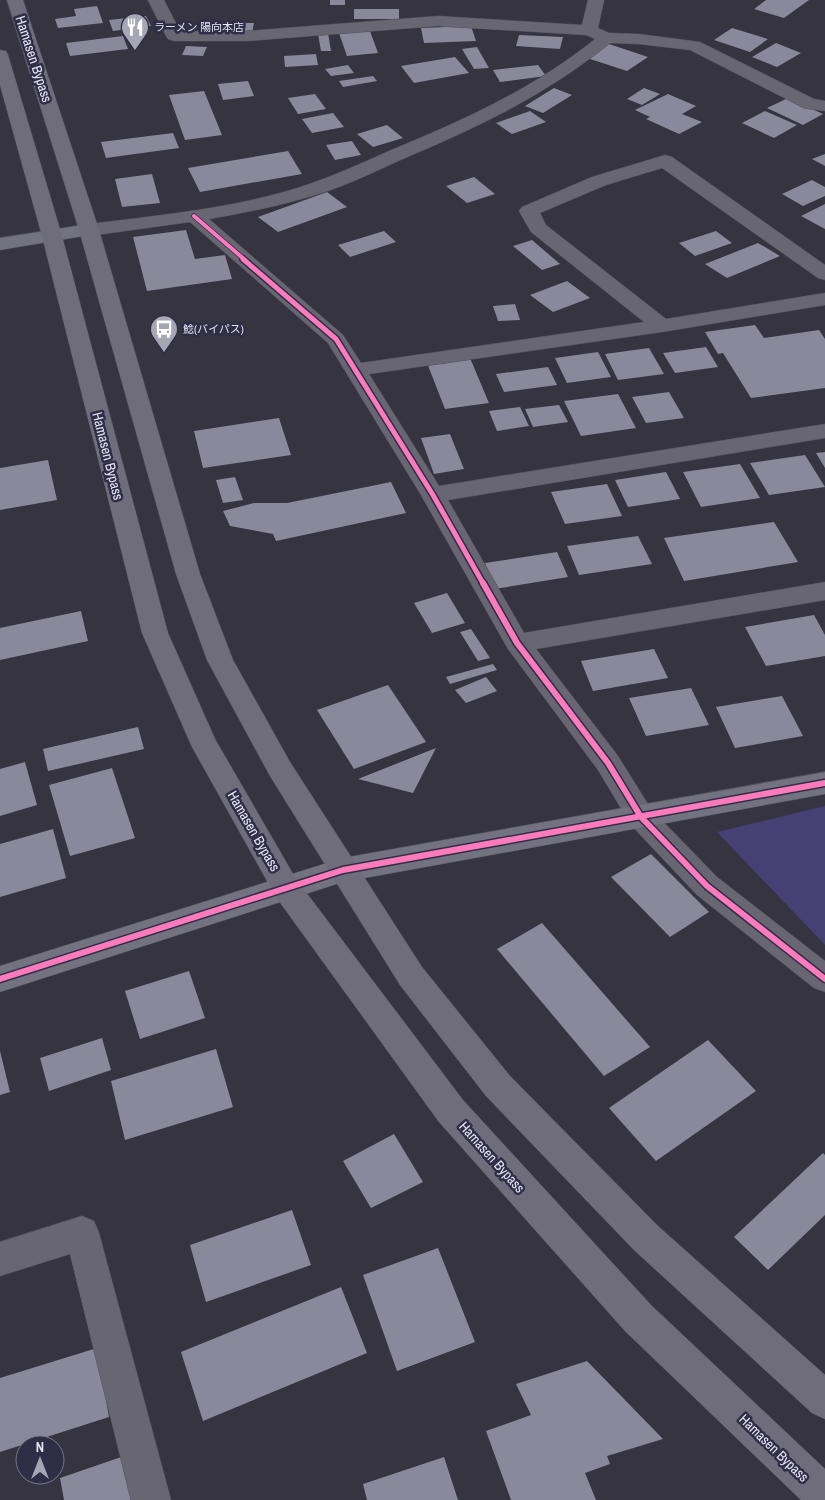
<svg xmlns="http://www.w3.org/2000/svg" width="825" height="1500" font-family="'Archivo Narrow','Noto Sans JP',sans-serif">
<rect width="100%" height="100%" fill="#353440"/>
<path fill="#474075" d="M825,806V945L717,832Z"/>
<g fill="#8a889b">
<rect x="330" y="0" width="15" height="5"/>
<path d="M766,0H809L784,18L754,9Z"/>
<path d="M97,6L103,23L58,28L55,19L76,16L74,9Z"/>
<rect x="354" y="9" width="45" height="10"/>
<path d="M146,16L151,26L113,31L109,20Z"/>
<path d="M232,23H254L252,33H230Z"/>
<path d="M204,26H225L224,29L204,30Z"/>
<path d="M471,26L476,41L424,43L421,28Z"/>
<path d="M732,28L768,39L750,52L714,40Z"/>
<path d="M370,31L378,53L347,56L339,33Z"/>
<path d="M328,33L331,51H321L318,34Z"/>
<path d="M519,35L563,37L560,49L516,46Z"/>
<path d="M123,36L128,49L70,56L66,43Z"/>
<path d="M776,43L801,53L777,67L752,57Z"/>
<path d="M609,44L648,57L627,71L587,58Z"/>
<path d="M186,46L207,47L203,56L182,55Z"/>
<path d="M477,47L489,68L474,69L462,49Z"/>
<path d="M316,54L318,65L285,67L284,56Z"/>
<path d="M455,57L469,73L414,83L401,66Z"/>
<path d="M348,65L354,73L331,76L325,69Z"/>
<path d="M538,65L546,76L500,82L493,70Z"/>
<path d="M373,76L377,81L343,87L339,81Z"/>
<path d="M248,81L254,96L223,100L218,84Z"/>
<path d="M554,88L572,95L543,113L525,106Z"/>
<path d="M644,88L660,94L642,105L627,99Z"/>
<path d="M204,91L222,135L185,140L169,95Z"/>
<path d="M315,94L326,109L298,114L288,98Z"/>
<path d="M668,94L696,106L682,114L702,122L679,134L646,119L650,117L635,110Z"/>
<path d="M788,98L823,114L803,125L767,108Z"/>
<path d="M530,111L546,122L512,134L496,123Z"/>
<path d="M765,111L797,125L774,138L742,123Z"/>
<path d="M333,113L344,127L312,133L302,119Z"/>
<path d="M387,125L403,138L373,147L357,134Z"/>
<path d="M173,133L179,148L106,158L101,142Z"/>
<path d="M352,141L361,155L335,160L326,145Z"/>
<path d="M288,151L302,174L200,192L188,168Z"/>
<path d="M825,154V166L812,159Z"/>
<path d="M152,174L160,203L122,207L115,179Z"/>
<path d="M474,177L495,194L467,203L446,186Z"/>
<path d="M812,180L825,187V196L803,206L782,194Z"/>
<path d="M327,192L347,207L278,232L258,217Z"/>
<path d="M825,204V229L801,216Z"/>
<path d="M186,230L195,259L225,255L232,279L147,291L133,237Z"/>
<path d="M384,231L396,242L350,257L338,245Z"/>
<path d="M716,231L732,243L695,256L679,243Z"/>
<path d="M532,240L560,264L542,270L513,246Z"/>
<path d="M758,243L780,256L727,278L705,264Z"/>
<path d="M567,281L590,298L553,312L530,295Z"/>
<path d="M515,304L520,320L498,321L493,306Z"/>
<path d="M755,325L764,338L819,330L825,339V388L751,398L723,353L718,354L705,332Z"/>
<path d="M706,347L718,367L675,373L663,353Z"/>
<path d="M649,348L664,374L618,380L605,354Z"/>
<path d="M598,352L611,377L567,383L555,358Z"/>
<path d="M470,358L489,403L445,409L427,363Z"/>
<path d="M548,367L557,385L504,392L496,374Z"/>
<path d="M669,392L684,418L646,423L632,397Z"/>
<path d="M618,394L636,428L581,436L564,401Z"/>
<path d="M559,405L568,422L533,427L525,409Z"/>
<path d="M520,407L529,426L497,431L489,411Z"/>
<path d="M279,418L291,455L203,468L194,431Z"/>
<path d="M450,434L464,469L434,474L421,438Z"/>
<path d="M825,452V468L816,453Z"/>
<path d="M805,455L825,487L769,495L750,463Z"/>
<path d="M48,460L57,500L0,510V468Z"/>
<path d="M740,464L760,498L701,507L683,472Z"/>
<path d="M666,472L680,499L628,507L615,480Z"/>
<path d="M235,477L243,500L223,503L216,480Z"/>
<path d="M391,482L406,513L276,541L273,534L230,526L223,511L254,503H287Z"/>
<path d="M607,484L622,516L565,524L551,492Z"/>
<path d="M774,522L798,562L684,581L664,538Z"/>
<path d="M638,536L652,564L579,575L567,546Z"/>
<path d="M557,552L568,577L495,589L485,563Z"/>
<path d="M447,593L465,623L432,633L414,603Z"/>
<path d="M81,611L88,641L0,660V628Z"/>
<path d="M814,615L825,635V656L766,666L745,627Z"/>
<path d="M471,629L490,658L478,661L460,632Z"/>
<path d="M654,649L668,678L593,691L581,661Z"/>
<path d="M493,664L497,670L450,684L446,677Z"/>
<path d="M486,677L497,691L466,703L455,690Z"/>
<path d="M388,685L426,742L354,769L317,710Z"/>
<path d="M691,688L709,725L646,736L629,698Z"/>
<path d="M782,696L803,736L735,748L716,707Z"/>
<path d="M138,727L144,749L48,771L43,749Z"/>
<path d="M436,748L413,793L358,779Z"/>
<path d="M25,762L37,805L0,816V769Z"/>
<path d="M112,768L135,838L70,856L49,785Z"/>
<path d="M53,829L66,878L0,897V844Z"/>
<path d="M651,854L709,912L670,937L611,877Z"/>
<path d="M542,923L650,1047L604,1076L497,949Z"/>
<path d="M189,971L205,1018L140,1039L125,991Z"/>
<path d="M102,1038L111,1070L49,1091L40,1058Z"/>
<path d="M708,1040L756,1091L656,1161L609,1108Z"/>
<path d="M216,1049L233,1107L125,1140L111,1081Z"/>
<path d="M0,1051L10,1092L0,1095Z"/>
<path d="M394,1134L423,1182L371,1208L343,1161Z"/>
<path d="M823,1153L825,1155V1215L768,1270L734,1237Z"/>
<path d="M292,1210L311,1265L206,1302L190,1245Z"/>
<path d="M438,1248L475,1342L397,1371L363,1275Z"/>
<path d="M341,1287L367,1353L203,1421L181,1352Z"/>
<path d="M97,1348L109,1417L0,1452V1378Z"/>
<path d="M587,1361L663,1439L607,1456L610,1464L585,1473L596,1500H511L486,1431L531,1415L516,1384Z"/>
<path d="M133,1453L143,1500H64L60,1478Z"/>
<path d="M444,1457L458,1500H367L363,1484Z"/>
</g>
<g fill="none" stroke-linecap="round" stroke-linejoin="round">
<g stroke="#52515c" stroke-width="1">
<g id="street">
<path d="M148,0H164L180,31H247L438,16L582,25L588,0H604L598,28L609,33L639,34L700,42L814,99L825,101V111L804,108L690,50L639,44L610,43C550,92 483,125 412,155C384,167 357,181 328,191C289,204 249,212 209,219L343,335L361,363L644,322L531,232L519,211L522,207L592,177L665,155L672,157L825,265V280L818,278L662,168L606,185L540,213L546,225L666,319L825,293V305L662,332L369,374L439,486L825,424V438L448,500L524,633L825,582V600L536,649L618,756L651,809L717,877L825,961V992L814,988L697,895L631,825L598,770L508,649L421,495L328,343L190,222L89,236L82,234L79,230L82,226L89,224C153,216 218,210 280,193C318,183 353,167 389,151C462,121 533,89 595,39L586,35L438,26L247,41H174L168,39L166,36Z"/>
<path d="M82,1216L94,1221L99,1233L171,1500H131L70,1254L0,1276V1242Z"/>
</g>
</g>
<g stroke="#52515c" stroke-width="1">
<g id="secondary">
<path d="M89,224L96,226L99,230L96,234L0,250V238Z"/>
<path d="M825,772V794L343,882L0,992V966L343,858Z"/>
</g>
</g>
<g stroke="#52515c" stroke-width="1">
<g id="highway">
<path d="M7,0H23L99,230L200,574L233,660L290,762L422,967L510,1076L658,1226L825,1375V1419L812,1413L634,1250L486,1096L400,985L270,776L207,660L176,574L79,230Z"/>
<path d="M0,50L6,51L8,55L62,236L168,633L215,739L296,879L463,1100L651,1305L825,1469V1500H801L625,1331L439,1122L276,897L192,747L142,633L42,236L0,85Z"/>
</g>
</g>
<use href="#street" fill="#676672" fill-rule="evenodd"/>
<use href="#secondary" fill="#737280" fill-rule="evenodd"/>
<use href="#highway" fill="#6f6d7c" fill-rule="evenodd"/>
<g stroke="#302e46" stroke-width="5.5">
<path id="cycleway-far2" d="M194,216L245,260"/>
</g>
<g stroke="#302e46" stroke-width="8">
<path id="cycleway-far1" d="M243,259L336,339L433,495L484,585"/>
</g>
<g stroke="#302e46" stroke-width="9">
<g id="cycleway">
<path d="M483,583L517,643L608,763L641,817L707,886L825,979"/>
<path d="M0,979L343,870L825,783"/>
</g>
</g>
<use href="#cycleway-far2" stroke="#fd7abc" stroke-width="4"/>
<use href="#cycleway-far1" stroke="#fd7abc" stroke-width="5"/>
<use href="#cycleway" stroke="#fd7abc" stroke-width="6"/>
</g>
<defs>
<g id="restaurant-pin" transform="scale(1.4375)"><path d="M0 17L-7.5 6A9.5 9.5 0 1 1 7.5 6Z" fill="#a7a6b5" stroke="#302e46"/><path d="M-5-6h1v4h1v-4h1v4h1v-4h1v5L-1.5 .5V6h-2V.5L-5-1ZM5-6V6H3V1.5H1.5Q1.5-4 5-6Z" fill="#fff"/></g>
<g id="bus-pin" transform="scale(1.4375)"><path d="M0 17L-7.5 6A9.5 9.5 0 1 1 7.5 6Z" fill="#a7a6b5" stroke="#302e46"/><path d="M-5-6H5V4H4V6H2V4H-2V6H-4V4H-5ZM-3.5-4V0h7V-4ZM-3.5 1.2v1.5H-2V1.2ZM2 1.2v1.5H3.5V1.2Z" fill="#fff"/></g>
</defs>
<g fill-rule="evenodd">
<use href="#restaurant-pin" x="135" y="27"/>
<use href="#bus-pin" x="164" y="329"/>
</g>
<g text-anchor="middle" stroke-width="5" stroke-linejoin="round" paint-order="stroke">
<g font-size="11" fill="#e5e4f4" stroke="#302e46" text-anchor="start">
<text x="154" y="31">ラーメン 陽向本店</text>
<text x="183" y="333">鯰(バイパス)</text>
</g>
<g font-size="14" fill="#e5e4f4" stroke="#302e46">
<text transform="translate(34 59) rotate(72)" y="5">Hamasen Bypass</text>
<text transform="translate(108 456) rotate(76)" y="5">Hamasen Bypass</text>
<text transform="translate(254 831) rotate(60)" y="5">Hamasen Bypass</text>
<text transform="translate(492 1157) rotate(48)" y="5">Hamasen Bypass</text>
<text transform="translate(774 1448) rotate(44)" y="5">Hamasen Bypass</text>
</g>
</g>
<g transform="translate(40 1460)"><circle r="24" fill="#302e46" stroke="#78778c"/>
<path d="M0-4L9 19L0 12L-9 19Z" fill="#a7a6b5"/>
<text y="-8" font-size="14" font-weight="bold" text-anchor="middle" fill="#e5e4f4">N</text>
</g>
</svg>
